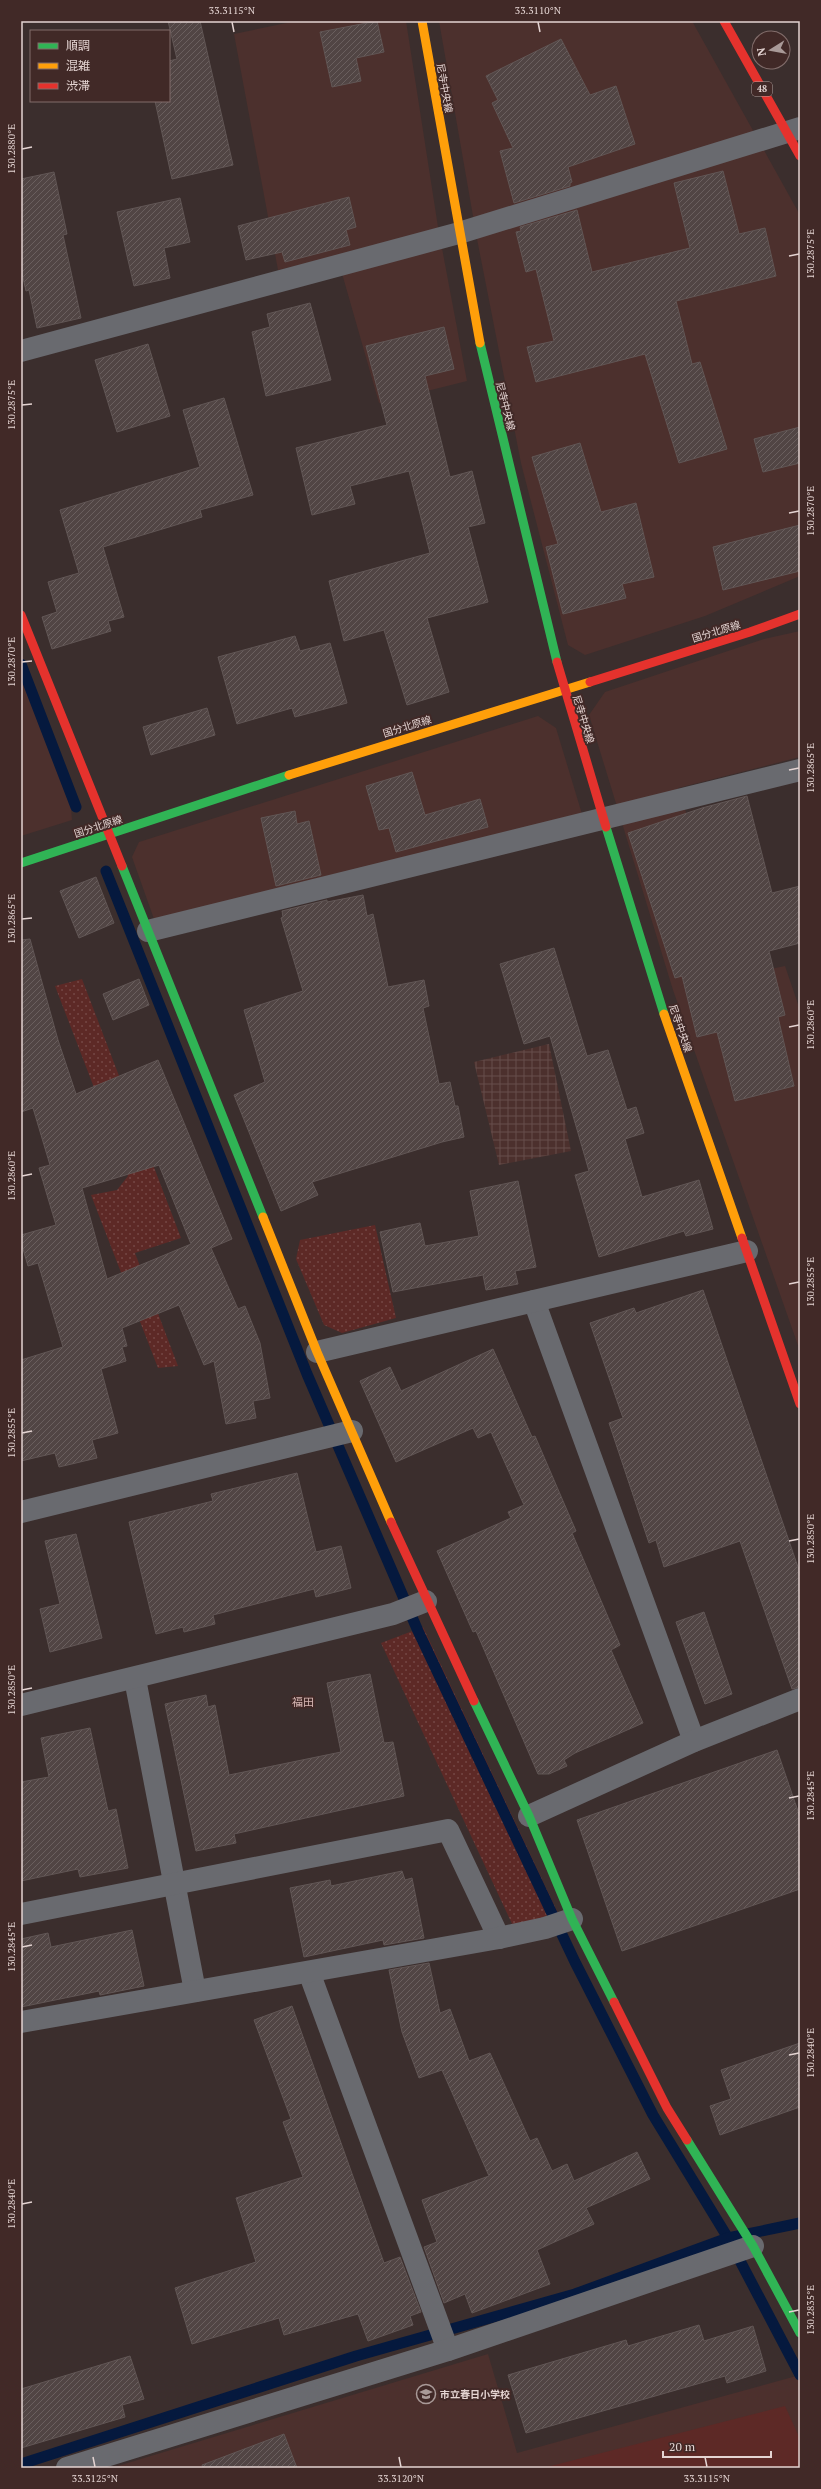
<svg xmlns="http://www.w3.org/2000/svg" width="821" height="2489" font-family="'PT Serif','Noto Sans JP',serif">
<defs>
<pattern id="industrial-grid" width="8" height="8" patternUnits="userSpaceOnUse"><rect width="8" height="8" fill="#4c302d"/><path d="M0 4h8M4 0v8" fill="none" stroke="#664d4b"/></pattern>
<pattern id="green-dots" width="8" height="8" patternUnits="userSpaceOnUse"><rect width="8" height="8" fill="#5d2926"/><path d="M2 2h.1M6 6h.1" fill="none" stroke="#744745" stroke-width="1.8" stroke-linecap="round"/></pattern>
<pattern id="building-hatch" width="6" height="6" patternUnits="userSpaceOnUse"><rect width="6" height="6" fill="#514544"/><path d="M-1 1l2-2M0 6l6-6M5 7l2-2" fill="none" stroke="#6a5f5e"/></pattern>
</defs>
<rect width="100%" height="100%" fill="#3b2e2d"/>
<g fill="#4c302d">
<path d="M296,21H406L438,227L467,381L379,403L337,256L278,270L234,34Z"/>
<path d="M439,21H692L800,215V576L705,616L585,655L568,645L521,463L477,239Z"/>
<path d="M800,631V757L678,788L714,898L756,972L785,966L800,1010V1351L673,990L589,715L605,692L764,639Z"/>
<path d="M21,652L68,772L72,820L21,836Z"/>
<path d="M538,716L556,728L582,814L154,919L132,857L139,842Z"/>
<path d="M488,2354L517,2453L800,2375V2468H111Z"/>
</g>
<path fill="url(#industrial-grid)" d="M549,1044L571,1151L499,1165L474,1062Z"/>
<g fill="url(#green-dots)">
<path d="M82,979L181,1238L135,1253L178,1366L158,1368L91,1195L117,1190L128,1176L55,986Z"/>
<path d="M375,1225L396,1318L342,1333L324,1325L296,1259L300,1240Z"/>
<path d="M423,1627L558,1913L513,1926L381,1643Z"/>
</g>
<path fill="#5d2926" d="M785,2406L800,2439V2468H543Z"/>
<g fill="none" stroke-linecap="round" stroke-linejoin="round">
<g stroke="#05193e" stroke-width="11">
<path d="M21,664L76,807"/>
<path d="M106,871L307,1374L418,1631L575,1962L653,2115L728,2238L800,2375"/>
<path d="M21,2464L356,2356L575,2294L728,2238L800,2223"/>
</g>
</g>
<g fill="url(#building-hatch)" stroke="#615655" fill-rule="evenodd">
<path d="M168,21H200L233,165L172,179L155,101H169V61L177,59Z"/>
<path d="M377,21L384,52L356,58L361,81L332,87L320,32Z"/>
<path d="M561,39L590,95L616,86L635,144L568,167L572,182L570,183V186L514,203L500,151L513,148L492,103L498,100L486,76Z"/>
<path d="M723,171L739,234L765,228L776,276L676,301L692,364L700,362L727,449L679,463L645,354L536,382L527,347L554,341L536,269L526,272L516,232L521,231L520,227L577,210L592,272L690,248L674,183Z"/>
<path d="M54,172L67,234L63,235L81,318L37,328L29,290L26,291L21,269V179Z"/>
<path d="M349,197L356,227L346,230L350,245L285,262L282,252L246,260L238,226Z"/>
<path d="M180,198L190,242L164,248L170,278L134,286L117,212Z"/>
<path d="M310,303L331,380L266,396L252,332L270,327L267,314Z"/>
<path d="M444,327L454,369L425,376L450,477L472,471L485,523L468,527L488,602L427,618L449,692L407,705L384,630L344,641L329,581L430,553L409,471L350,486L355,504L312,515L296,448L387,425L366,346Z"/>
<path d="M148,344L170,416L117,432L95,360Z"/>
<path d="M224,398L253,495L200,510L202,517L103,547L124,617L108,621L111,631L52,649L42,617L57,612L48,582L79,573L60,510L200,467L183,410Z"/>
<path d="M800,427V463L763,472L754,439Z"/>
<path d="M580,443L601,512L636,503L654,577L622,584L626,598L563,614L546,547L558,544L532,457Z"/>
<path d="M800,525V571L723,590L713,547Z"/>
<path d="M295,636L300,651L330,643L347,703L295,717L292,708L237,724L218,657Z"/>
<path d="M207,708L215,735L151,755L143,727Z"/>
<path d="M412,772L425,815L480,799L488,827L396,852L389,828L379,830L366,786Z"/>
<path d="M747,796L772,893L800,886V943L769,951L785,1015L778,1017L794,1086L735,1101L717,1032L697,1037L682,976L675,978L628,833L702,808Z"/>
<path d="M295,811L297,824L309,821L321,875L276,886L261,818Z"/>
<path d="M96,877L114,923L79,938L60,891Z"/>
<path d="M363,895L367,916L373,914L388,987L424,980L429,1006L423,1008L439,1084L450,1082L455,1106H458L464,1137L442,1142L312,1182L318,1195L281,1211L234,1095L265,1082L244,1010L303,991L281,918L283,917L282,911L327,900V902Z"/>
<path d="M30,939L58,1040L76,1094L158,1060L232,1239L211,1248L238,1309L245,1306L260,1343L270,1398L253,1401L256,1418L226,1424L214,1361L204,1365L179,1305L122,1328L127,1346L122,1347L126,1361L101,1369L118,1433L92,1440L97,1458L59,1467L55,1453L21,1461V1360L63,1347L38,1263L28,1266L21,1242V1235L56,1225L39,1168L50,1165L33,1108L21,1112V940ZM159,1165L191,1244L107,1279L82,1188Z"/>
<path d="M554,948L587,1056L608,1050L627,1110L636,1107L644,1133L625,1139L642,1197L699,1180L713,1229L686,1236L684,1231L599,1257L575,1175L589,1171L550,1036L524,1044L500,964Z"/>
<path d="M139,979L149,1005L113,1020L103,994Z"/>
<path d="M518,1181L536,1267L515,1271L518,1284L486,1290L483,1275L393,1292L380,1232L420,1223L425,1246L479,1236L470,1191Z"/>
<path d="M703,1290L800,1573V1687L792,1689L740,1541L664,1567L656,1540L649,1543L609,1423L623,1418L590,1323L634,1308L636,1313Z"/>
<path d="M493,1349L532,1437L535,1436L576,1531L572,1533L620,1645L611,1650L643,1723L575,1753L564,1760L567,1766L549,1774H538L476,1631L473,1632L437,1551L511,1518L508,1512L524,1505L491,1432L478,1438L473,1428L396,1462L360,1381L390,1367L401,1391Z"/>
<path d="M297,1473L316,1552L341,1546L351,1588L316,1597L314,1589L213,1615L215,1624L184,1632L183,1627L156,1634L129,1522L213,1501L211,1494Z"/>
<path d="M76,1534L102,1638L50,1652L40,1609L60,1604L45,1541Z"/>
<path d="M704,1612L732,1694L705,1704L676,1622Z"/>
<path d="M370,1674L384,1743L393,1742L404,1796L234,1834L236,1843L196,1851L165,1704L206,1695L208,1707L215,1705L229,1775L341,1752L327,1683Z"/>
<path d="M90,1728L108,1811L116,1809L128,1868L80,1877L78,1869L21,1881V1782L49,1777L41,1738Z"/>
<path d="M777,1750L800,1817V1889L622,1951L577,1820Z"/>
<path d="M402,1871L405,1880L412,1878L424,1938L384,1945L383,1940L304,1957L290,1888L330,1880L331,1886Z"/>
<path d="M132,1930L144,1986L100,1995L99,1991L21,2007V1939L48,1933L51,1947Z"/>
<path d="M429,1963L440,2013L450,2009L469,2061L490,2053L530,2141L537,2138L552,2171L567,2164L574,2181L637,2152L650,2179L586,2208L594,2224L537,2250L550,2284L472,2313L465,2294L444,2303L424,2247L437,2242L422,2200L489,2176L442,2070L419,2078L402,2032L389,1970Z"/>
<path d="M292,2006L384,2263L400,2257L421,2312L410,2316L413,2325L368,2341L358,2314L284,2335L279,2318L192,2344L175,2288L256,2262L236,2198L303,2177L283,2122L291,2119L254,2020Z"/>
<path d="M800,2043V2107L720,2135L710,2106L731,2099L721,2070Z"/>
<path d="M699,2325L704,2341L753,2326L766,2371L727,2383L725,2376L526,2433L508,2375L626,2340L628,2346Z"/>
<path d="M130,2356L144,2399L122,2405L125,2417L21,2448V2389Z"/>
<path d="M284,2434L297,2468H203L202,2465Z"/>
</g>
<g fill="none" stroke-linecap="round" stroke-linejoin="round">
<g stroke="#696a6f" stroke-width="22">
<path d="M21,351L459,233L800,128"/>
<path d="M148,931L800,770"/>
<path d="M534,1301L694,1741"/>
<path d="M317,1352L747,1251"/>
<path d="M21,1512L352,1431"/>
<path d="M135,1679L195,1991"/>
<path d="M21,1705L393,1614L426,1601"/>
<path d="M529,1816L694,1741L800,1699"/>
<path d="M21,1914L448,1830L499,1938"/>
<path d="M309,1972L448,2350"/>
<path d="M21,2022L499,1938L545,1928L572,1919"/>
<path d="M67,2468L448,2350L753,2246"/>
</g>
<g stroke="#30b455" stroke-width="9">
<path d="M480,343L557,662"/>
<path d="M606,827L664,1014"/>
<path d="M21,863L289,775"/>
<path d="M122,866L263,1217"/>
<path d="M474,1701L529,1816L572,1919L614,2002"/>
<path d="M687,2140L753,2246L800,2333"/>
</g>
<g stroke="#ff9f0a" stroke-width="9">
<path d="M422,21L480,343"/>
<path d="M289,775L590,682"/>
<path d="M664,1014L742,1238"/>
<path d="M263,1217L317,1352L391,1522"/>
</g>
<g stroke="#e5322d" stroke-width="9">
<path d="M724,21L800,156"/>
<path d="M21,615L122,866"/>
<path d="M557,662L606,827"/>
<path d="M590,682L750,632L800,614"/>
<path d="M742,1238L800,1404"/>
<path d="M391,1522L474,1701"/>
<path d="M614,2002L667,2108L687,2140"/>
</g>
</g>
<path fill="none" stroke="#e4d4d2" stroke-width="1.5" d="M232,22L234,32M538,22L540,32M22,149L32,147M789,256L799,254M22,405L32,404M789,513L799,511M22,662L32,661M789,770L799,768M22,919L32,918M789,1027L799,1025M22,1176L32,1174M789,1284L799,1282M22,1433L32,1431M789,1541L799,1539M22,1690L32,1688M789,1798L799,1796M22,1947L32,1945M789,2055L799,2053M22,2204L32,2202M789,2312L799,2310M93,2457L95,2467M399,2457L401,2467M705,2457L707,2467"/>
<defs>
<g id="school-ring" transform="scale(1)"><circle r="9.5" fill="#412927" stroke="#a99a98" stroke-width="1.5"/><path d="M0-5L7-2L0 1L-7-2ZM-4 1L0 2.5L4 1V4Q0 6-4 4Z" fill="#a99a98"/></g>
</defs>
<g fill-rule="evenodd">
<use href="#school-ring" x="426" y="2394"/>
</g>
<g text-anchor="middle" stroke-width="4" stroke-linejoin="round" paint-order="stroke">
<rect fill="#412927" stroke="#b3a19f" stroke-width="1" x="752" y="82" width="20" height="14" rx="3"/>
<g font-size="9" font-weight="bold" fill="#e4d4d2">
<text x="762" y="92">48</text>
</g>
<g font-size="10" fill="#e4d4d2" stroke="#412927">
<text transform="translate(445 88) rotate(80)" y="4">尼寺中央線</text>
<text transform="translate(506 406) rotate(76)" y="4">尼寺中央線</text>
<text transform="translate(716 631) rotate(-17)" y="4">国分北原線</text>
<text transform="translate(584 719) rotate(73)" y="4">尼寺中央線</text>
<text transform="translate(407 726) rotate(-17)" y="4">国分北原線</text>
<text transform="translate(98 826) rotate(-18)" y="4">国分北原線</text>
<text transform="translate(681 1028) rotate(71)" y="4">尼寺中央線</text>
</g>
<g font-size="10" font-weight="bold" fill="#e4d4d2" stroke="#412927" text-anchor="start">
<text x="440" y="2398">市立春日小学校</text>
</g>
<g font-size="11" fill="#d6b6b3" stroke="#412927">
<text x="303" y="1706">福田</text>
</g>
</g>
<rect width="821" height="2489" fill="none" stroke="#412927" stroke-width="44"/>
<rect x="30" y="30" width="140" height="72" fill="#412927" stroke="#826d6b"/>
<rect x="38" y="43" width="20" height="6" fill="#30b455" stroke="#826d6b"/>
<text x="66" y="50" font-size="12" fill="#e4d4d2">順調</text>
<rect x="38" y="63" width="20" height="6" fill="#ff9f0a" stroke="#826d6b"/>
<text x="66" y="70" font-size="12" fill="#e4d4d2">混雑</text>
<rect x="38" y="83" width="20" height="6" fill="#e5322d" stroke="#826d6b"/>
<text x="66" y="90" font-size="12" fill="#e4d4d2">渋滞</text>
<g transform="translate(771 50) rotate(259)"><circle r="19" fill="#412927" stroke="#826d6b"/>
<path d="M0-3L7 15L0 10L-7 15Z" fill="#a99a98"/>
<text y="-6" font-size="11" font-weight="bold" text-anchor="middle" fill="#e4d4d2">N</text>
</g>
<path d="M663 2451v6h108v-6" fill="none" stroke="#e4d4d2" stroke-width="2"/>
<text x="669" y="2451" font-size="12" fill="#e4d4d2" stroke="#412927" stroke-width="3" paint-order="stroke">20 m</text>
<rect x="22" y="22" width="777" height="2445" fill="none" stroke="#e4d4d2" stroke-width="1.5"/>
<g font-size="10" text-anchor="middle" fill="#e4d4d2">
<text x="232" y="14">33.3115°N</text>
<text x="538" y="14">33.3110°N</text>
<text transform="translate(11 149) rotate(-90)" y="4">130.2880°E</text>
<text transform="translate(810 254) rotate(-90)" y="4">130.2875°E</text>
<text transform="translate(11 405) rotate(-90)" y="4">130.2875°E</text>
<text transform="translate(810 511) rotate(-90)" y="4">130.2870°E</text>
<text transform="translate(11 662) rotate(-90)" y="4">130.2870°E</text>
<text transform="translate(810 768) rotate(-90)" y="4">130.2865°E</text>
<text transform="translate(11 919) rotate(-90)" y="4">130.2865°E</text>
<text transform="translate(810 1025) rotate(-90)" y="4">130.2860°E</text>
<text transform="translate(11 1176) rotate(-90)" y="4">130.2860°E</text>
<text transform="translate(810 1282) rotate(-90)" y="4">130.2855°E</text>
<text transform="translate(11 1433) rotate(-90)" y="4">130.2855°E</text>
<text transform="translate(810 1539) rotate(-90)" y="4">130.2850°E</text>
<text transform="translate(11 1690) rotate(-90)" y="4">130.2850°E</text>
<text transform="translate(810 1796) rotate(-90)" y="4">130.2845°E</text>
<text transform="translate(11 1947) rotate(-90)" y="4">130.2845°E</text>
<text transform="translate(810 2053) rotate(-90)" y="4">130.2840°E</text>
<text transform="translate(11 2204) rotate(-90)" y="4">130.2840°E</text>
<text transform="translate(810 2310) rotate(-90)" y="4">130.2835°E</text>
<text x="95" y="2482">33.3125°N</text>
<text x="401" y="2482">33.3120°N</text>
<text x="707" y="2482">33.3115°N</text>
</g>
</svg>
